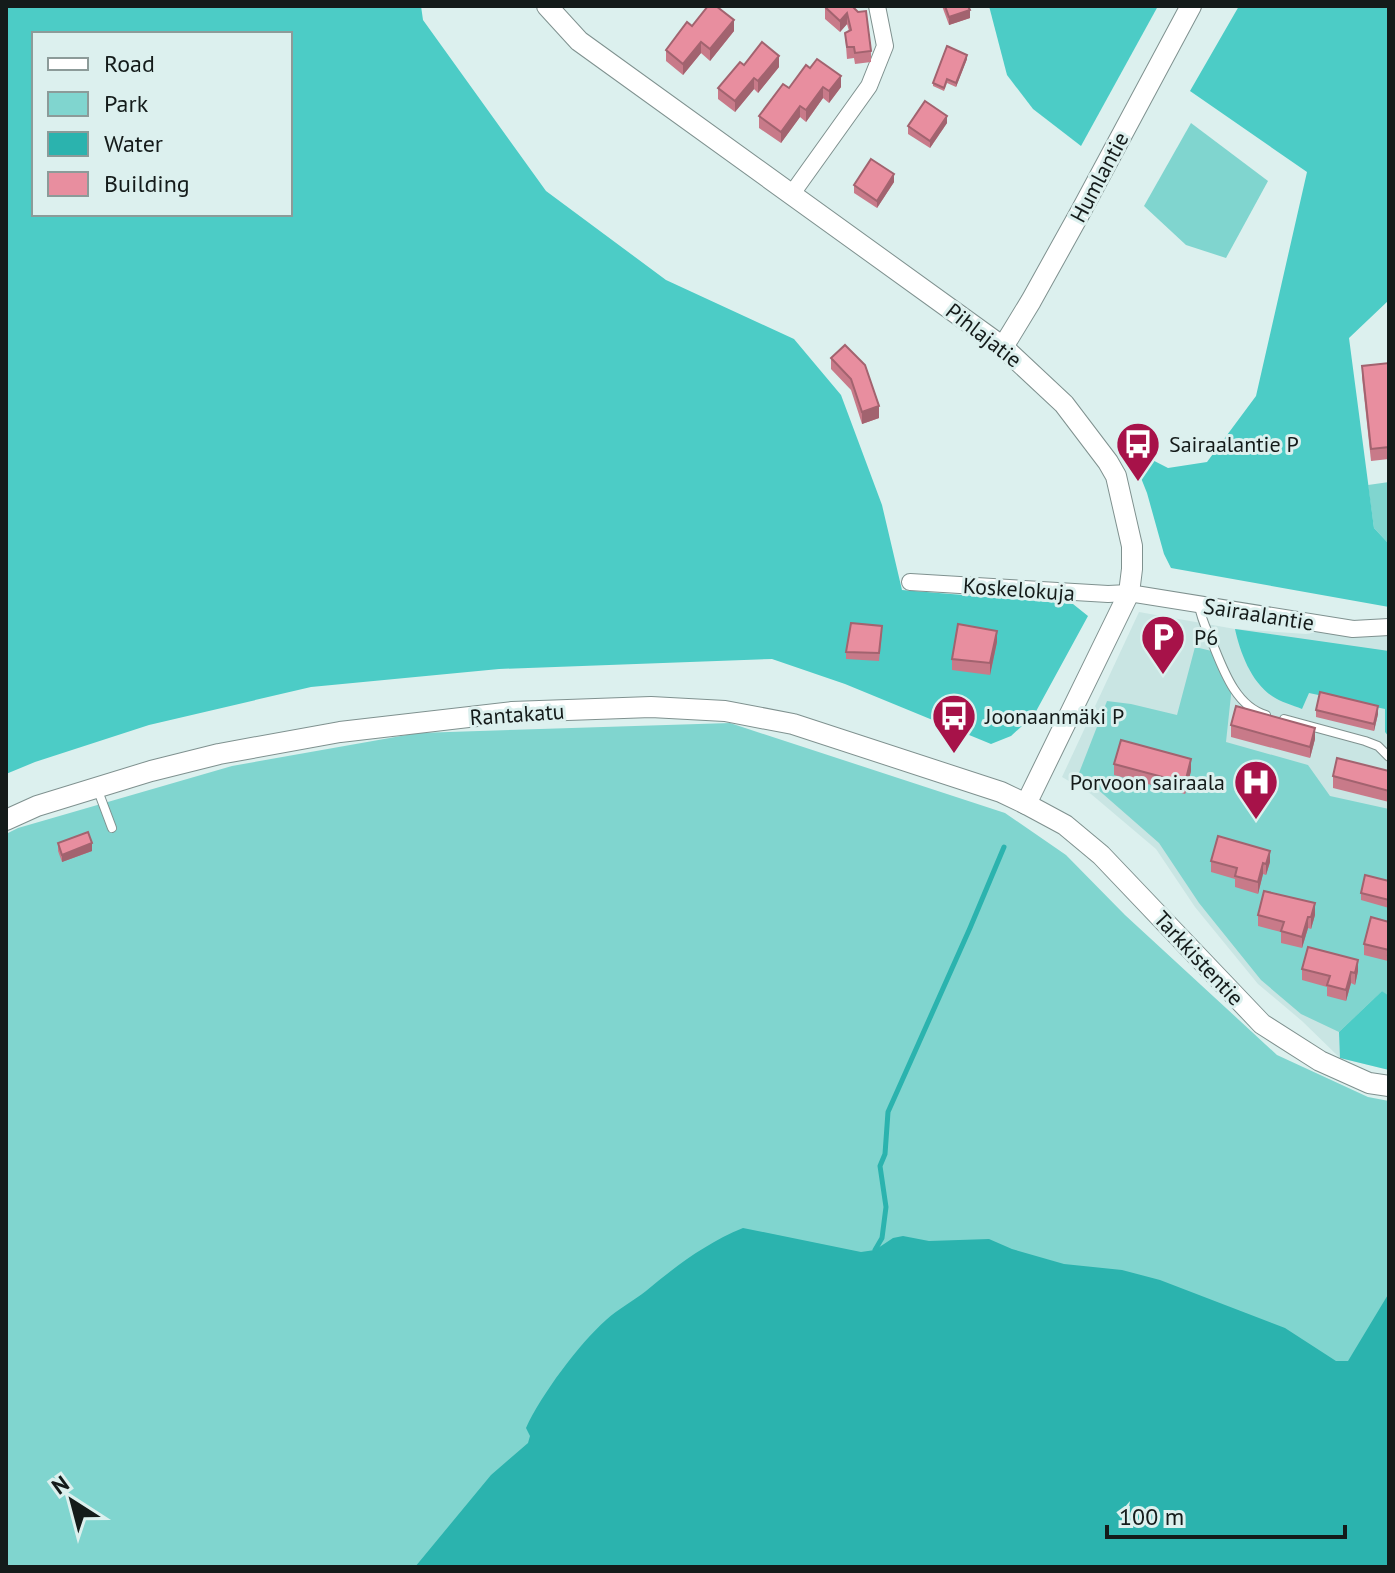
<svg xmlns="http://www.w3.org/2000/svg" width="1395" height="1573" font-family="'PT Sans',sans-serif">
<rect width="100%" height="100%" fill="#dcf0ee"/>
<path fill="#c9e5e3" d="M1139,612L1235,629L1306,634L1389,618V1070L1340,1058L1302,1021L1258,984L1195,907L1156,849L1091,794L1062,777Z"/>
<g fill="#80d5cf">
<path d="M1191,123L1268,181L1226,258L1186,245L1144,206Z"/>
<path d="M1389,482V544L1374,528L1368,485Z"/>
<path d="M1195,647L1216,652L1232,686L1226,742L1308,765L1330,796L1389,809V997L1382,991L1339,1032L1301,1014L1261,980L1199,903L1159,843L1079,773L1107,701L1131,704L1177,715Z"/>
<path d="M730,723L1005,813L1066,855L1125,915L1277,1055L1368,1097L1389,1101V1567H6V834L18,828L232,766L418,733Z"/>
</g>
<g fill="#4cccc6" fill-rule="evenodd">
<path d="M6,6H421L423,20L546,191L666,280L794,339L841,395L882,505L902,590L1073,604L1088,616L1034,715L1011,736L991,744L845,684L772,659L499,669L311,687L149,725L35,762L6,774ZM34,34H290V214H34Z"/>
<path d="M989,6H1158L1081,146L1033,109L1007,75Z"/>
<path d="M1239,6H1389V300L1349,338L1374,528L1389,544V607L1171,568L1164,554L1147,493L1129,448L1168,468L1207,462L1256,396L1307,172L1190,91Z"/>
<path d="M1235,629L1389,651V737L1385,732V709L1309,693L1302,709C1293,705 1280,702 1272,696C1251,682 1240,652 1235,629Z"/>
<path d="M1382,991L1389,996V1070L1340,1058L1339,1032Z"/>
</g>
<path fill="#2bb3ae" d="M743,1228L861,1252L875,1250L893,1238L903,1236L929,1241L989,1239L1012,1249L1064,1264L1122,1270L1160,1280L1285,1328L1336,1361H1348L1389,1293V1567H415L491,1475L528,1443L530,1436L526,1428C541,1395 579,1344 606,1320C618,1309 633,1301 646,1291C676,1266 706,1243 743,1228Z"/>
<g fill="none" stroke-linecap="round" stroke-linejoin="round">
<path stroke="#2bb3ae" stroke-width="5" d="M875,1250L882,1238L886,1207L880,1166L885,1154L888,1112L970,928L1004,847"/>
<g stroke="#7f918f" stroke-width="10">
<g id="service">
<path d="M1199,605C1201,620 1208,632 1214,647C1224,672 1237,707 1266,715"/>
<path d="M1284,719L1365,741L1378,746L1389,757"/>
<path d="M97,788L112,828"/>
</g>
</g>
<g stroke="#7f918f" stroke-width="18">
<g id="minor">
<path d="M791,195L869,86L885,46L877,6"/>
<path d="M910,582L1108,594L1129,593L1353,629L1389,627"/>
</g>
</g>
<g stroke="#7f918f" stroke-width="22">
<g id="tertiary">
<path d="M547,6L579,41L1003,347L1064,404L1108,462L1116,476L1132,546V569L1129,593L1026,804"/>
<path d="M1003,347L1031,301L1081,211L1191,6"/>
<path d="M6,820L37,806L151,771L219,754L340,732L512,712L651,707L725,711L793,724L1001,792L1026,804L1065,825L1101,855L1262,1024L1320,1061L1369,1083L1389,1086"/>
</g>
</g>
<use href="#service" stroke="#fff" stroke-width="8"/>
<use href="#minor" stroke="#fff" stroke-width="16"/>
<use href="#tertiary" stroke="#fff" stroke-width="20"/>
</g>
<g fill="#c87a89">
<path d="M852,6L871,51V62L855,64L854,58L847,59L845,33L849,31L847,24L840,32L825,19V7Z"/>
<path d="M942,6H968L970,18L949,25Z"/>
<path d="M692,26L734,31L710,61L701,53L683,75L666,61V50Z"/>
<path d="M967,59L956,87L947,83L944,91L933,86V83Z"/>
<path d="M744,65L779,67L758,93L754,89L735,112L718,99V88Z"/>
<path d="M841,87L829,103L823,98L806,122L800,117L781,143L759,128V116L789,88Z"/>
<path d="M947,123L930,148L908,134V126Z"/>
<path d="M894,182L877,208L854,193V185Z"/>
<path d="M845,345L879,418L862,424L851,390L831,369V358Z"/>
<path d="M1389,363V459L1371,461L1362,377V366Z"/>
<path d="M882,633L879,661L846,659V652Z"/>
<path d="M997,642L990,675L952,670V659Z"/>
<path d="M1316,710L1378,714L1374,731L1316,717Z"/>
<path d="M1231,725L1315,739L1310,758L1231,737Z"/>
<path d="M1114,764L1191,771L1185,794L1114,775Z"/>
<path d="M1389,771V802L1333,788V776Z"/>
<path d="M58,843L92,851L62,862L58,851Z"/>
<path d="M1211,861L1270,862L1266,875L1263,874L1258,894L1235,887V879L1211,872Z"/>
<path d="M1389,881V908L1361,900V893Z"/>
<path d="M1258,915H1315L1311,929L1308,928L1302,948L1281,943V932L1258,926Z"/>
<path d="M1389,922V967L1388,966V961L1364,955V944Z"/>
<path d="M1302,969L1358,971L1355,985L1351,983L1346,1001L1327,996V987L1302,980Z"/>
</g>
<g fill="#a2636f">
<path d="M970,10V18L949,25V17Z"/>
<path d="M847,13V24L840,32V21Z"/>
<path d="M734,20V31L710,61V49Z"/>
<path d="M701,42V53L683,75V64Z"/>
<path d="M967,55V59L956,87V83Z"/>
<path d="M779,56V67L758,93V81Z"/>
<path d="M841,76V87L829,103V91Z"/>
<path d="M754,78V89L735,112V101Z"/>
<path d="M823,87V98L806,122V110Z"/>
<path d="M800,106V117L781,143V132Z"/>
<path d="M947,116V123L930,148V141Z"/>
<path d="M894,174V182L877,208V201Z"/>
<path d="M879,406V418L862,424V412Z"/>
<path d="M997,631V642L990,675V663Z"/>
<path d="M1378,706V714L1374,731V724Z"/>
<path d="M1315,728V739L1310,758V747Z"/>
<path d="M1191,759V771L1185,794V783Z"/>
<path d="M92,843V851L62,862V855Z"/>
<path d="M1270,851V862L1266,875V864Z"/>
<path d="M1263,863V874L1258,894V882Z"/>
<path d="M1315,903V915L1311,929V917Z"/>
<path d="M1308,917V928L1302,948V937Z"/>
<path d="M1358,960V971L1355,985V973Z"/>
<path d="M1351,972V983L1346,1001V990Z"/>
</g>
<g fill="#e88e9f" stroke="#a2636f" stroke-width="2">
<path d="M708,6H716L734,20L710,49L701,42L683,64L666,50L687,22L692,26Z"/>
<path d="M827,6H852L858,12L866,11L871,51L855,53L854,47H847L845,33L851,30L847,13L840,21L825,7Z"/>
<path d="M945,6H968L970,10L949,17Z"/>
<path d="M762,42L779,56L758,81L754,78L735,101L718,88L740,62L744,65Z"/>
<path d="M947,46L967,55L956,83L947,79L944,88L933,83Z"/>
<path d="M817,59L841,76L829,91L823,87L806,110L800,106L781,132L759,116L783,84L789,88L806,65L810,68Z"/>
<path d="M925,101L947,116L930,141L908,126Z"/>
<path d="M871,159L894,174L877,201L854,185Z"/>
<path d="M845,345L865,365L879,406L862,412L851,379L831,358Z"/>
<path d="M1389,363V447L1371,449L1362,366Z"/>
<path d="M851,623L882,626L879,653L846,652Z"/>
<path d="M958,624L997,631L990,663L952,659Z"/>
<path d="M1320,692L1378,706L1374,724L1316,710Z"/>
<path d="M1236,706L1315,728L1310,747L1231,725Z"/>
<path d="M1121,740L1191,759L1185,783L1114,764Z"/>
<path d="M1337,758L1389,771V791L1333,776Z"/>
<path d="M88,832L92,843L62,855L58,843Z"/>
<path d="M1218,836L1270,851L1266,864L1263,863L1258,882L1235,876L1237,868L1211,861Z"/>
<path d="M1365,875L1389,881V900L1361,893Z"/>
<path d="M1264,891L1315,903L1311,917H1308L1302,937L1281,931L1284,922L1258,915Z"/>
<path d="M1371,917L1389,922V955H1388L1389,950L1364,944Z"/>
<path d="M1308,947L1358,960L1355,973L1351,972L1346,990L1327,985L1330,976L1302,969Z"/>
</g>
<defs>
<g id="bus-pin" transform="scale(2.3)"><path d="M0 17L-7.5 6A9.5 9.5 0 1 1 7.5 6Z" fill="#a71249" stroke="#dcf0ee"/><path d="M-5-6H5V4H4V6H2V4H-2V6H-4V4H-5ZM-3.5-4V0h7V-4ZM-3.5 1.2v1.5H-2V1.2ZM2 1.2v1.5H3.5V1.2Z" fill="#fff"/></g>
<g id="parking-pin" transform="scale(2.3)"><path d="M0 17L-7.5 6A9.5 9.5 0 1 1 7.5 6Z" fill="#a71249" stroke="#dcf0ee"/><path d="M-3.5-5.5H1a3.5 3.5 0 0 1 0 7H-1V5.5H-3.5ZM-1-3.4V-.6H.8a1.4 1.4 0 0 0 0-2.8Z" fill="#fff"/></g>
<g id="hospital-pin" transform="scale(2.3)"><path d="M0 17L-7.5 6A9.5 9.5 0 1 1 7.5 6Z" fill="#a71249" stroke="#dcf0ee"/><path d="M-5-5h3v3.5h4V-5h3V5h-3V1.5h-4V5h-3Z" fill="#fff"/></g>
</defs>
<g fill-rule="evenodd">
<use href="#bus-pin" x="1138" y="444"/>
<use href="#parking-pin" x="1163" y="637"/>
<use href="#bus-pin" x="954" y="716"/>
<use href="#hospital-pin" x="1256" y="782"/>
</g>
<g text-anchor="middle" stroke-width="6" stroke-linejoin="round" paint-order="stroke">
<g font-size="22" fill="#141b1a" stroke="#dcf0ee">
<text transform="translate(1099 177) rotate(-62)" y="8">Humlantie</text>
<text transform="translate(984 335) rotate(38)" y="8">Pihlajatie</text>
<text transform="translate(1019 589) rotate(4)" y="8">Koskelokuja</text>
<text transform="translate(1259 614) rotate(9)" y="8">Sairaalantie</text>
<text transform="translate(517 714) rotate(-4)" y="8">Rantakatu</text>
<text transform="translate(1199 958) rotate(47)" y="8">Tarkkistentie</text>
</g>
<g font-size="22" fill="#141b1a" stroke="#dcf0ee" text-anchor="start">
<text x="1169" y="452">Sairaalantie P</text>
<text x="1194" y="645">P6</text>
<text x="985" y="724">Joonaanmäki P</text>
<text x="1225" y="790" text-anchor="end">Porvoon sairaala</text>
</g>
</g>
<rect width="1395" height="1573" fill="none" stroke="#141b1a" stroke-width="16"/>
<rect x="32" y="32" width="260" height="184" fill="#dcf0ee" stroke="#8c9b99" stroke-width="2"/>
<rect x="48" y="58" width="40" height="12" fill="#ffffff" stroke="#8c9b99" stroke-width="2"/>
<text x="104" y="72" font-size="24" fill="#141b1a">Road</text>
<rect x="48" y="92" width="40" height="24" fill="#80d5cf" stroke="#8c9b99" stroke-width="2"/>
<text x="104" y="112" font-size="24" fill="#141b1a">Park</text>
<rect x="48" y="132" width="40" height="24" fill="#2bb3ae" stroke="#8c9b99" stroke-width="2"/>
<text x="104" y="152" font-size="24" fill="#141b1a">Water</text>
<rect x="48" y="172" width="40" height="24" fill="#e88e9f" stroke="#8c9b99" stroke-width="2"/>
<text x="104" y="192" font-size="24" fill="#141b1a">Building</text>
<g transform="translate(72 1501) rotate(324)" stroke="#dcf0ee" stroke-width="6" paint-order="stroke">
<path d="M0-6L14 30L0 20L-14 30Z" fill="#141b1a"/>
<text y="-12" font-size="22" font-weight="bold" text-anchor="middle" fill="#141b1a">N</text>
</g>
<path d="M1107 1525v12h238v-12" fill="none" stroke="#141b1a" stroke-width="4"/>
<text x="1119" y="1525" font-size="24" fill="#141b1a" stroke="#dcf0ee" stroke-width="6" paint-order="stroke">100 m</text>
</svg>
